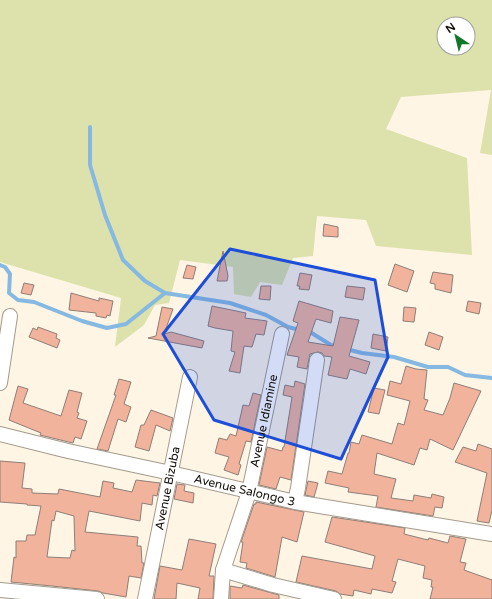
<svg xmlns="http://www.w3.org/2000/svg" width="492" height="599" font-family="'Varela Round',sans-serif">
<rect width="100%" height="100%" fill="#fef5e5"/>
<path fill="#dde2ac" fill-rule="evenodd" d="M0,0H492V155L480,153L491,90L401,97L386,129L467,158L472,255L376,246L366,220L317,216L313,256L293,258L282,285L260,282L251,297L234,294L233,267L180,260L169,303L155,305L144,325L115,347L121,298L0,262ZM444,24H468V48H444Z"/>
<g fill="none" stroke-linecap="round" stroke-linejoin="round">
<g stroke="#86b9e2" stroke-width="4">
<path d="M90,127V165L105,215L123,260L145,281L165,293L230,303L266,315L288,327L300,330"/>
<path d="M0,265L5,267L10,274L9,293L18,300L34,302L82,321L107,328L126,324L165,293"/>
<path d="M306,331L310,332L331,345L338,347"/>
<path d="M346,349L362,353L394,357L428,367H448L465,375L492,378"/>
</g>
</g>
<g fill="#f1b39b" stroke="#8f7e78" fill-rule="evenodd">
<path d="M324,224L338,227V237L323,236Z"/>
<path d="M223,251L228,276L227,281H217Z"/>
<path d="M395,264L414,271L407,292L388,285Z"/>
<path d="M187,265L196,267L193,279L183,278Z"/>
<path d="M433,272L453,275L451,293L435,289V284L430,283Z"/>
<path d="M300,273L312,275L309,290L299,289L300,286H297Z"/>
<path d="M24,283L34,285L31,295L21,293Z"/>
<path d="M261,286H271L270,300L259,299Z"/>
<path d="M347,286L365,288L363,300L345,297Z"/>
<path d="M71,293L99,301V298L113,301L110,316L107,315L106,318L96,316V313L69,310Z"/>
<path d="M299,301L333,311L331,323L316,319L308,342L333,346L340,317L359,320L349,356L370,362L366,374L350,369L347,379L328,375L332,357L324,356L322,353L318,352L310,354L307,369L297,367L299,357L287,355L298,323L293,321Z"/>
<path d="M468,301L481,303L479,314L466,311Z"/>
<path d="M212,306L246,313L245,318L267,321L264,335L256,334L252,347L244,346L240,373L229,371L235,352L231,351L233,331L215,328L208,326Z"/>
<path d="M162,307L173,309L164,334L171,332L204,341L202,348L148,338L156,336Z"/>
<path d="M404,307L416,308L414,322L403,321Z"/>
<path d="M38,327L57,334L56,338L60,340L57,348L29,337L33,328L37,330Z"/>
<path d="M429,332L443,337L439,350L425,345Z"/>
<path d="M373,334L388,337L386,351L371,348Z"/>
<path d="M406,366L416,369L427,370L424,399L428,400L424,410L443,415L450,398L454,383L481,391L453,450L430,439L427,450L420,448L414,465L377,453L374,474L396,479L391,498L413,501L414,495L431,498L432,494L444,497L442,508L435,507L433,516L376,507L378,496L348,492L349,488L325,483L328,471L342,474L348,453H349L351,442L359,444L362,435L392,444L398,423L404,425L410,401L387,395L390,381L401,384Z"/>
<path d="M119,379L131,382L124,404L131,407L126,422L118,419L108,451L97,449L116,395H114Z"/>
<path d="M295,381L305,384L291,480L280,477L276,489L259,485L267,447L282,451L283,447H284L292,397L283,395L285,385L294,387Z"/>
<path d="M18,386L28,389L23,403L61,416L69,390L82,393L77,412L79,413L77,418L87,421L81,439L75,437L73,443L40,435L41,433L9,420Z"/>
<path d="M374,388L385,390L379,414L368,412Z"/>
<path d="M253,393L261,395L251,442L246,441L239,464L241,465L238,475L224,470L229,457L215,453L219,438L227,440L230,434L236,436L243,405L249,406Z"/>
<path d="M151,410L173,418L170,431L156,425L149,451L135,447L141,425H144Z"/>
<path d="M478,444L492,449V510L489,523L477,521L487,473L455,462L463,447L476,451Z"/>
<path d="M0,461L25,463L22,488L32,489V493L58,494L59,489L100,497L103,481L114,483L113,488L132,492L136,480L160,483L157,496L153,495L152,505L142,503L140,521L89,511L85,532L138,537L137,546H141L142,563H144L141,578L129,576L126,597L103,593L98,591L52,586L11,582L14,557L16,558V541H26L27,535H35L41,506L27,505V504L0,502ZM56,511L74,516L75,551L72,550L70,558L47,557L52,520L54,521Z"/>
<path d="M308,481L318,483L314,497L305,495Z"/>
<path d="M177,484L185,485L184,491L194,493L193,503L174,499Z"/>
<path d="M256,502L304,512L297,542L282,537L275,577L246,568L247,563L240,562L243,542H241L254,504H256Z"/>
<path d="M332,517L405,528L404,534L428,540L429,538L448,543L450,536L466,539L460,562L466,563L464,570L492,580V599H430L433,587H431L432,580L423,578L425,566L398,559L392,581L396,582L392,593L372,589L371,594L354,590L353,596L340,594L336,591L296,582L302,556L372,569L375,556L325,542Z"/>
<path d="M189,539L216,544L209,576H214L213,599H198L200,588L177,583L176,599H154L160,566L182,570Z"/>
<path d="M243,585L279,595V599H230V586L242,588Z"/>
</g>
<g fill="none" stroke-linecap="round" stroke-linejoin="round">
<g stroke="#a49b8d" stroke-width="16">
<g id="minor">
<path d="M0,383L10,316"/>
<path id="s1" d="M0,434L68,451L171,473L295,502L492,534"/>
<path d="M295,502L298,488L317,360"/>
<path d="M223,570L273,585L334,599"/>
<path d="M0,590L97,599"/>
<path id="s2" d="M145,599L190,377"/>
<path id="s3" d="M221,599L223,570L249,492L282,334"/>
</g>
</g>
<use href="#minor" stroke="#fff" stroke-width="14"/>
</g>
<path fill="#1d4ed8" fill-opacity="0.2" stroke="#1d4ed8" stroke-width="3" stroke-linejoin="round" d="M230,249L375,280L388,357L341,459L214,420L163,334Z"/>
<g text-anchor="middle" stroke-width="3.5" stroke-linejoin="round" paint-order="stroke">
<g font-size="12" fill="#120f0a" stroke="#fff">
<text dy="4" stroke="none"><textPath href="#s3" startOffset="184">Avenue Idiamine</textPath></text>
<text dy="4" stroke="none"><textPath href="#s2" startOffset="113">Avenue Bizuba</textPath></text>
<text dy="4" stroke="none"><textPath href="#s1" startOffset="251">Avenue Salongo 3</textPath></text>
</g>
</g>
<g transform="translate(456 36) rotate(325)"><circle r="19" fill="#ffffff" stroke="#a09f9d"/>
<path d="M0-3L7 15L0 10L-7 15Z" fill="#107729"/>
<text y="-6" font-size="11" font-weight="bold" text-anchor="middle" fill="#120f0a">N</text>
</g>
</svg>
